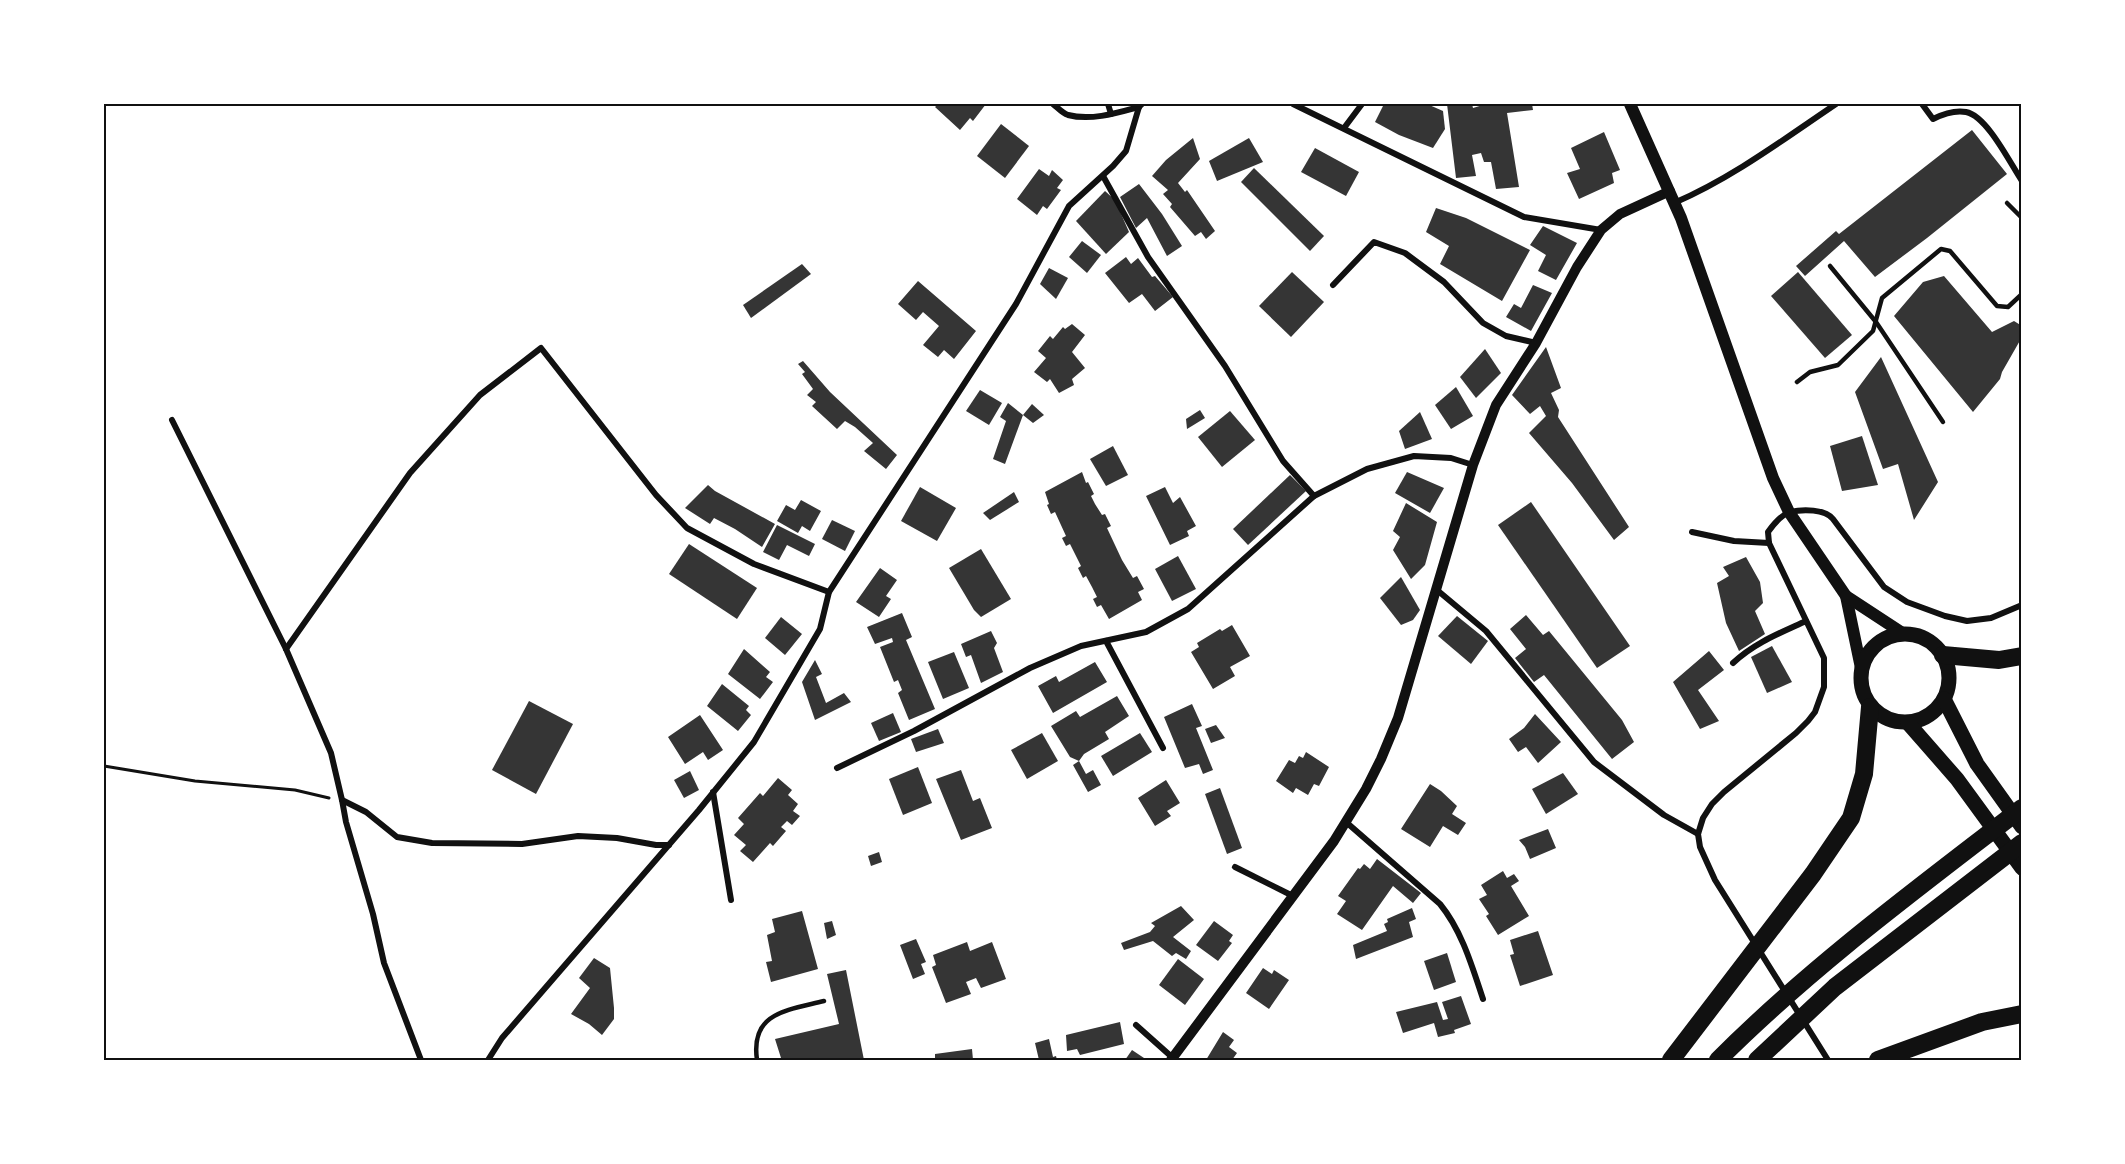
<svg xmlns="http://www.w3.org/2000/svg" width="2125" height="1164" font-family="Signika,sans-serif">
<rect width="100%" height="100%" fill="#fff"/>
<g fill="#353535">
<path d="M938,104H986L973,121L970,118L960,130L935,107Z"/>
<path d="M1384,104H1427L1443,111L1445,129L1433,148L1399,135L1375,122Z"/>
<path d="M1447,104H1472L1473,108L1486,104H1532L1533,110L1507,113L1519,187L1496,189L1491,162H1484L1481,153L1472,155L1476,176L1456,178Z"/>
<path d="M1001,124L1029,146L1005,178L977,156Z"/>
<path d="M1972,130L2007,174L1927,238L1875,277L1844,241L1805,276L1796,266L1836,231L1839,234Z"/>
<path d="M1604,132L1620,170L1612,173L1614,183L1579,199L1567,173L1580,169L1571,148Z"/>
<path d="M1193,138L1200,159L1178,183L1185,192L1187,190L1215,231L1206,239L1201,232L1195,236L1170,207L1172,204L1163,194L1168,190L1152,176L1166,160Z"/>
<path d="M1249,138L1263,162L1217,181L1209,161Z"/>
<path d="M1315,148L1359,172L1346,196L1301,172Z"/>
<path d="M1254,168L1324,236L1310,251L1241,182Z"/>
<path d="M1039,169L1049,176L1052,170L1063,180L1057,188L1061,190L1047,209L1043,206L1037,215L1017,199Z"/>
<path d="M1139,184L1162,214L1182,246L1167,256L1147,218L1136,228L1120,197Z"/>
<path d="M1105,191L1115,200L1129,232L1106,254L1076,221Z"/>
<path d="M1436,208L1466,218L1530,250L1502,301L1440,264L1449,246L1426,232Z"/>
<path d="M1543,226L1577,243L1556,280L1538,271L1546,255L1530,245Z"/>
<path d="M1082,241L1101,255L1087,273L1069,257Z"/>
<path d="M1126,257L1131,264L1138,258L1152,277L1155,276L1173,297L1155,311L1142,294L1129,303L1105,273Z"/>
<path d="M802,264L811,274L751,318L743,305Z"/>
<path d="M1049,268L1068,278L1056,299L1040,284Z"/>
<path d="M1292,272L1324,302L1291,337L1259,306Z"/>
<path d="M1798,272L1852,335L1825,358L1771,296Z"/>
<path d="M1944,276L1992,332L2014,321L2022,326V337L2002,372L2000,379L1973,412L1894,316L1923,282Z"/>
<path d="M918,281L976,331L954,359L944,350L938,357L923,345L939,326L923,312L916,320L898,304Z"/>
<path d="M1533,285L1552,293L1531,331L1506,317L1514,304L1521,308Z"/>
<path d="M1072,324L1085,335L1072,352L1085,368L1072,379L1074,385L1059,393L1050,379L1047,382L1034,372L1046,358L1038,351L1050,336L1053,339L1063,327L1065,329Z"/>
<path d="M1546,347L1561,388L1551,393L1559,410L1558,417L1629,527L1614,540L1572,483L1529,433L1546,416L1540,406L1530,414L1512,395Z"/>
<path d="M1485,349L1501,373L1476,398L1460,377Z"/>
<path d="M1881,357L1938,482L1914,520L1898,464L1883,469L1855,392Z"/>
<path d="M803,361L830,392L897,455L886,469L864,451L873,443L855,427L845,421L837,429L812,406L816,402L807,395L813,389L802,374L805,372L798,364Z"/>
<path d="M1456,387L1473,416L1451,429L1435,405Z"/>
<path d="M980,390L1002,403L989,425L966,411Z"/>
<path d="M1008,403L1023,415L1005,464L993,459L1006,421L1000,417Z"/>
<path d="M1032,404L1044,415L1033,423L1023,415Z"/>
<path d="M1200,410L1205,418L1187,429L1186,419Z"/>
<path d="M1230,411L1255,440L1222,467L1198,437Z"/>
<path d="M1420,412L1432,439L1405,449L1399,431Z"/>
<path d="M1862,436L1878,485L1842,491L1830,446Z"/>
<path d="M1113,446L1128,475L1106,486L1090,459Z"/>
<path d="M1082,472L1086,483L1088,482L1094,494L1091,496L1095,504L1102,515L1105,514L1111,526L1107,528L1122,560L1133,578L1137,576L1144,589L1138,592L1142,600L1109,619L1101,605L1097,607L1093,599L1097,597L1092,587L1086,576L1083,578L1078,568L1081,566L1070,544L1066,546L1062,538L1066,536L1055,512L1051,514L1047,505L1049,504L1045,492Z"/>
<path d="M1407,472L1444,488L1430,513L1395,493Z"/>
<path d="M1290,475L1306,491L1248,545L1233,529Z"/>
<path d="M708,485L715,491L775,524L762,547L735,529L714,518L710,524L685,508Z"/>
<path d="M920,487L956,508L937,541L901,521Z"/>
<path d="M1165,487L1173,503L1180,497L1196,526L1187,531L1189,536L1170,545L1146,496Z"/>
<path d="M1014,492L1019,502L990,520L983,513Z"/>
<path d="M801,500L821,511L810,531L802,526L798,533L777,521L786,505L795,510Z"/>
<path d="M1531,502L1630,646L1597,668L1498,525Z"/>
<path d="M1406,503L1437,522L1425,565L1411,579L1393,550L1400,537L1393,531Z"/>
<path d="M832,520L855,531L845,551L822,539Z"/>
<path d="M777,525L815,544L809,556L787,545L779,560L763,552Z"/>
<path d="M689,544L757,588L737,619L669,574Z"/>
<path d="M981,549L1011,599L981,617L974,610L949,568Z"/>
<path d="M1178,556L1196,589L1172,601L1155,569Z"/>
<path d="M1746,557L1760,582L1763,603L1755,611L1765,634L1739,651L1726,623L1717,583L1729,576L1723,567Z"/>
<path d="M880,568L897,580L886,596L891,599L879,617L856,602Z"/>
<path d="M1401,577L1420,610L1413,620L1401,625L1380,598Z"/>
<path d="M902,613L912,637L906,640L935,709L909,720L898,693L902,690L898,680L894,682L880,647L893,642L892,638L875,644L867,627Z"/>
<path d="M1526,615L1543,635L1549,631L1622,720L1634,742L1612,759L1544,675L1534,682L1515,658L1526,649L1510,629Z"/>
<path d="M1457,616L1488,641L1471,664L1438,636Z"/>
<path d="M781,617L802,634L785,655L765,638Z"/>
<path d="M1232,625L1250,656L1230,667L1235,676L1213,689L1191,652L1199,647L1197,643L1220,629L1222,631Z"/>
<path d="M991,631L997,643L994,648L1003,672L981,683L971,655L966,657L961,644Z"/>
<path d="M1772,646L1792,682L1767,693L1751,657Z"/>
<path d="M744,649L770,672L766,677L773,682L760,699L728,674Z"/>
<path d="M1709,651L1724,670L1698,690L1719,721L1700,729L1673,682Z"/>
<path d="M954,652L969,688L943,699L928,662Z"/>
<path d="M815,660L822,674L816,677L826,703L844,693L851,702L815,720L802,682Z"/>
<path d="M1095,662L1107,682L1053,713L1038,686L1056,676L1059,682Z"/>
<path d="M722,684L749,706L746,710L751,715L738,731L707,706Z"/>
<path d="M1117,696L1129,716L1105,732L1109,739L1084,754L1079,761L1070,757L1051,726L1076,711L1080,717Z"/>
<path d="M529,701L573,724L536,794L492,770Z"/>
<path d="M1192,704L1202,726L1196,728L1213,770L1203,774L1199,764L1185,768L1164,717Z"/>
<path d="M893,713L901,732L879,741L871,723Z"/>
<path d="M1535,714L1561,742L1538,763L1526,747L1518,752L1509,739L1524,728Z"/>
<path d="M700,715L723,750L708,760L703,752L685,764L668,737Z"/>
<path d="M1216,725L1225,738L1211,743L1205,729Z"/>
<path d="M938,729L944,743L916,752L911,739Z"/>
<path d="M1042,733L1058,761L1027,779L1011,750Z"/>
<path d="M1140,733L1152,752L1113,776L1101,756Z"/>
<path d="M1306,752L1329,767L1319,786L1314,784L1308,795L1296,788L1293,793L1276,781L1289,760L1295,763L1299,756L1303,758Z"/>
<path d="M1079,761L1086,774L1093,770L1101,785L1088,792L1073,765Z"/>
<path d="M918,767L932,803L903,815L889,779Z"/>
<path d="M961,770L973,801L980,798L992,828L961,840L936,779Z"/>
<path d="M690,771L699,790L684,798L674,780Z"/>
<path d="M1563,773L1578,794L1546,814L1532,789Z"/>
<path d="M778,778L792,790L788,795L798,804L793,811L800,816L792,825L787,821L781,827L786,831L773,846L770,843L753,862L740,851L746,845L734,835L744,824L738,818L760,793L763,796Z"/>
<path d="M1166,780L1180,803L1167,811L1171,816L1155,826L1138,798Z"/>
<path d="M1430,784L1441,791L1457,806L1452,814L1466,823L1458,835L1443,826L1430,847L1401,829Z"/>
<path d="M1220,788L1242,848L1227,854L1205,794Z"/>
<path d="M1548,829L1556,848L1530,859L1525,847L1519,840Z"/>
<path d="M879,852L882,862L871,866L868,856Z"/>
<path d="M1377,859L1421,893L1413,903L1393,886L1362,930L1337,914L1346,901L1338,896L1358,868L1360,869L1364,864L1370,869Z"/>
<path d="M1503,871L1507,878L1514,874L1519,881L1511,886L1529,916L1498,935L1486,916L1489,914L1479,899L1487,895L1481,885Z"/>
<path d="M1181,906L1194,920L1173,937L1191,951L1186,959L1176,953L1172,956L1153,941L1124,950L1121,943L1150,932L1155,926L1151,923Z"/>
<path d="M1412,908L1416,919L1409,922L1413,937L1356,959L1353,945L1387,931L1384,924L1388,922L1387,919Z"/>
<path d="M802,911L818,969L771,982L766,962L772,961L767,935L775,932L772,919Z"/>
<path d="M832,921L836,935L827,939L824,923Z"/>
<path d="M1214,921L1233,935L1229,941L1232,943L1218,961L1196,945Z"/>
<path d="M1538,931L1553,975L1520,986L1510,955L1514,954L1510,940Z"/>
<path d="M916,939L926,962L921,964L925,974L913,979L900,945Z"/>
<path d="M967,942L970,951L992,942L1006,979L981,988L976,978L966,982L971,994L946,1003L932,967L936,965L933,955Z"/>
<path d="M1447,953L1456,982L1434,990L1424,961Z"/>
<path d="M594,958L610,968L614,1008V1019L602,1035L589,1024L571,1014L590,988L579,978Z"/>
<path d="M1178,959L1204,979L1185,1005L1159,985Z"/>
<path d="M1263,968L1272,974L1274,970L1289,980L1269,1009L1246,993Z"/>
<path d="M846,970L864,1060H774L781,1058L775,1039L839,1024L827,974Z"/>
<path d="M1461,996L1471,1024L1454,1030L1455,1033L1438,1037L1434,1023L1403,1033L1396,1012L1437,1002L1443,1020L1448,1019L1442,1002Z"/>
<path d="M1120,1022L1124,1044L1080,1055L1077,1049L1067,1051L1066,1035Z"/>
<path d="M1223,1032L1234,1040L1229,1047L1237,1053L1232,1060H1206Z"/>
<path d="M1049,1039L1053,1057L1056,1056L1057,1060H1039L1035,1043Z"/>
<path d="M972,1049L973,1060H935V1054Z"/>
<path d="M1132,1050L1147,1060H1125Z"/>
</g>
<g fill="none" stroke-linecap="round" stroke-linejoin="round">
<path stroke="#111" stroke-width="3" d="M104,766L195,781L295,790L329,798"/>
<g stroke="#111" stroke-width="4.5">
<path d="M2007,203L2022,218"/>
<path d="M1830,266L1876,322L1943,422"/>
<path d="M1797,382L1810,372L1838,365L1873,331L1882,298L1941,249L1950,251L1997,306L2008,307L2022,294"/>
<path d="M757,1060C750,1012 788,1010 824,1001"/>
</g>
<g stroke="#111" stroke-width="6">
<path d="M1053,104C1057,107 1062,113 1068,115C1091,121 1117,113 1139,107"/>
<path d="M1108,104L1111,114"/>
<path d="M1293,104L1524,217L1601,230"/>
<path d="M1922,104L1933,119C1943,114 1955,110 1966,112C1987,116 2010,163 2022,181"/>
<path d="M1344,128L1362,104"/>
<path d="M1103,176L1148,257L1225,366L1283,461L1314,496"/>
<path d="M1674,203C1732,178 1784,139 1836,104"/>
<path d="M1333,285L1374,242L1405,253L1444,282L1483,323L1506,336L1536,343"/>
<path d="M172,420L286,649L331,753L342,800L346,822L373,914L384,963L421,1060"/>
<path d="M1692,532L1734,541L1769,543"/>
<path d="M1437,590L1486,631L1594,762L1664,815L1698,834"/>
<path d="M1106,641L1163,748"/>
<path d="M286,649L410,473L480,395L541,348L656,495L687,528L754,564L829,592"/>
<path d="M1733,663C1754,643 1780,633 1806,621"/>
<path d="M837,768L914,731L1030,668L1081,646L1146,632L1188,609L1314,496L1367,469L1414,456L1451,458L1473,465"/>
<path d="M713,792L731,900"/>
<path d="M342,800L366,812L397,837L432,843L522,844L578,836L617,838L656,845H669"/>
<path d="M1346,822L1440,904C1462,931 1472,966 1483,999"/>
<path d="M1235,867L1293,896"/>
<path d="M1136,1025L1173,1058"/>
<path d="M488,1060L502,1038L699,810L754,742L820,629L829,592L1016,304L1069,206L1113,166L1126,151L1139,107L1142,104"/>
<path d="M1828,1060L1715,880L1700,847L1698,834L1703,818L1712,804L1724,792L1796,733L1808,721L1815,712L1824,687V658L1769,543L1768,532C1773,525 1781,515 1790,512C1803,509 1825,509 1833,519L1884,587L1907,602L1945,616L1967,621L1991,618L2022,605"/>
</g>
<path stroke="#111" stroke-width="10" d="M1171,1060L1334,841L1366,789L1381,759L1398,718L1473,465L1496,405L1536,343L1577,267L1601,230L1620,214L1670,191"/>
<g stroke="#111" stroke-width="12">
<path d="M1630,104L1681,218L1773,478L1789,512L1846,596L1861,668"/>
<path d="M1846,596L1904,634"/>
</g>
<g stroke="#111" stroke-width="15">
<circle cx="1905" cy="678" r="44"/>
<path d="M1944,699L1977,764L2022,827"/>
<path d="M1908,723L1957,779L2022,868"/>
</g>
<g stroke="#111" stroke-width="18">
<path d="M1943,655L1999,660L2022,656"/>
<path d="M1671,1060L1813,874L1851,818L1864,774L1870,707"/>
<path d="M1718,1060C1811,967 1918,888 2022,808"/>
<path d="M1757,1060L1835,987L2022,843"/>
<path d="M1878,1060L1982,1022L2022,1014"/>
</g>
</g>
<rect width="2125" height="1164" fill="none" stroke="#ffffff" stroke-width="210"/>
<rect x="105" y="105" width="1915" height="954" fill="none" stroke="#111" stroke-width="2"/>
</svg>
